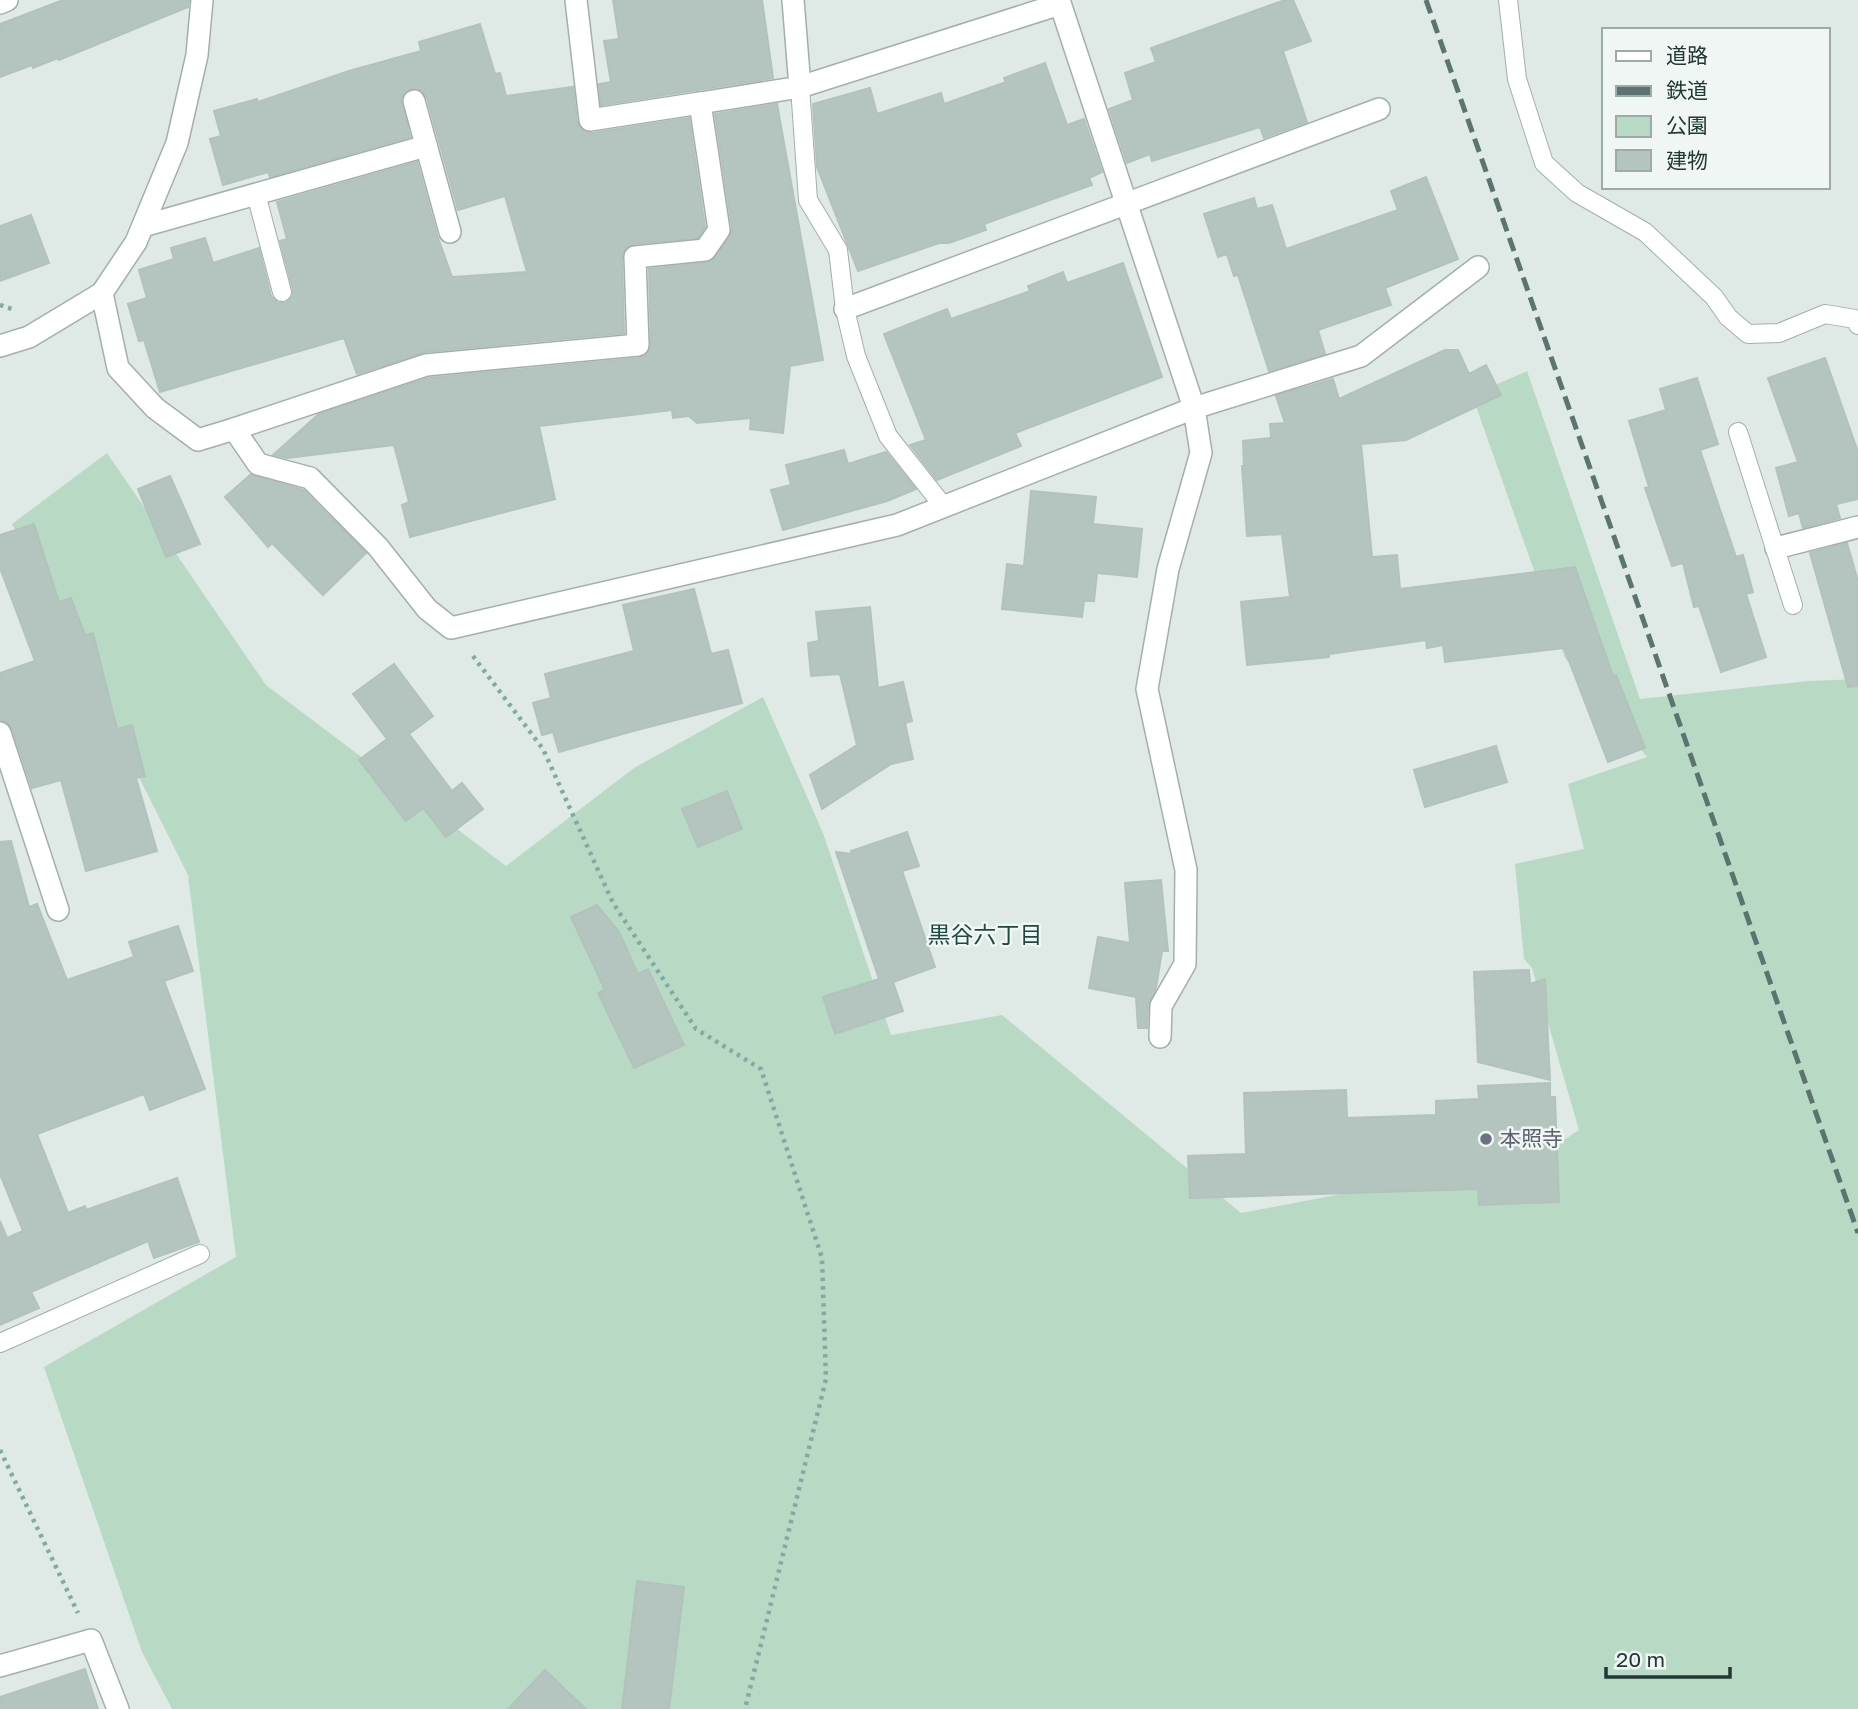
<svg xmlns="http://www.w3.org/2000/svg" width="1858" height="1709" font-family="'Golos Text','Noto Sans JP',sans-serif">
<rect width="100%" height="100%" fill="#dfe9e6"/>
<path fill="#b8dac5" d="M1527,371L1640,699L1809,681L1858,679V1709H172L142,1652L44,1367L236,1257L188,875L12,524L107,453L266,685L506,866L634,768L763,697L823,833L891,1035L1002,1015L1241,1213L1538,1157L1579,1130L1532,968L1524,959L1515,864L1584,849L1568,784L1647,757L1565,658L1472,395Z"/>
<g fill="#b4c4bf" stroke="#b2c2bd" stroke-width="2">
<path d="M63,0H189L188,7L59,60L58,58L33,68L32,65L0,77V24Z"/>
<path d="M613,0H762L773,78L601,105L599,84L611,82L604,41L619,39Z"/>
<path d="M1285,0H1293L1311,41L1283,51L1307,122L1264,138L1260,127L1152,161L1150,154L1127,163L1109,109L1133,100L1125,73L1156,62L1151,48Z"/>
<path d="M480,24L495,74L500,73L506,96L573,87L577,122L584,132L592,133L689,118L705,227L698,238L634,244L624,251L622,257L624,333L425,352L357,374L344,338L160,392L144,340L139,341L128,304L147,298L139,270L174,259L171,248L205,238L213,263L259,248L271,296L278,303H286L293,296V290L280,241L287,239L277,202L417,162L437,235L452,277L527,272L505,196L458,210L427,98L418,89H410L401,98L410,137L270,177L268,172L223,185L210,139L221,136L214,111L257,99L258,102L349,71L421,51L419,42Z"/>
<path d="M1045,63L1067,125L1084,119L1102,172L1089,178L1092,185L984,224L986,230L949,243H939L858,271L817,167L813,104L870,88L877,114L941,93L944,104L1006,82L1004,78Z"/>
<path d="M777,104L823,360L790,366L783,433L750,429L751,418L697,423L689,416L673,418L672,410L539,426L555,499L410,537L402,505L409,502L394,445L287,458L273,455L319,414L429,378L639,358L646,355L651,345L649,269L711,262L730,237L732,228L715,114Z"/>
<path d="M1426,177L1458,259L1385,288L1391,305L1318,330L1325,354L1269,371L1238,275L1234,276L1227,254L1218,257L1204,214L1254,198L1257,209L1272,205L1286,249L1398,210L1391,191Z"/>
<path d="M31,215L49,263L0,281V226Z"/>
<path d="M1123,263L1162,377L1015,433L1021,446L937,480L910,445L926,440L884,334L947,309L951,319L1030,291L1028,286L1063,272L1067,283Z"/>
<path d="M1445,350H1458L1469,374L1486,365L1501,395L1406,440L1361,444L1372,557L1397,555L1400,589L1575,567L1613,676L1616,675L1645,748L1608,762L1564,648L1445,662L1443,645L1427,648L1426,640L1329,654V657L1247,665L1241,602L1290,597L1282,534L1247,536L1242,466H1244L1243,441L1271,438L1270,424L1285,423L1276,396L1333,379L1339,399Z"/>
<path d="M1825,358L1858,452V499L1836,504L1840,518L1803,528L1799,513L1789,516L1776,468L1798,462L1768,378Z"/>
<path d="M1697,378L1718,444L1700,450L1736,557L1743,555L1753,592L1746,594L1766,657L1721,672L1699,606L1694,607L1683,563L1672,566L1645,488L1649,487L1629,421L1666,410L1660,389Z"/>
<path d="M844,450L848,464L886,452L916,489L887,501L783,530L771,490L791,485L786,465Z"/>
<path d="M251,474L303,490L366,553L323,595L272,543L268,547L225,497Z"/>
<path d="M170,476L200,544L166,557L138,489Z"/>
<path d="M1031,491L1096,497L1093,524L1142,529L1137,577L1097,573L1094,601H1084L1082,617L1002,609L1007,564L1024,566Z"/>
<path d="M34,524L59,602L71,598L85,635L93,633L117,729L132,725L145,776L136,778L157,851L86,871L61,780L32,788L12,729L8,723L0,720V673L35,661L0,568V535Z"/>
<path d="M1847,543L1858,581V686L1848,687L1810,553Z"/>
<path d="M694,589L711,654L728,650L742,703L633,731L559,752L553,732L542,735L533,703L551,698L545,674L634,651L623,605Z"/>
<path d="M870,607L878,688L903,682L912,721L905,723L913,759L891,764L822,809L810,775L857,745L840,674L811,676L808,643L819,641L816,612Z"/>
<path d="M394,664L433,716L409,734L452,791L462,783L483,809L446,837L423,808L406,821L359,760L387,739L353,694Z"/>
<path d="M1496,746L1507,782L1425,807L1414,770Z"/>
<path d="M727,791L742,829L698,847L682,809Z"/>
<path d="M907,832L919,866L902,871L935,967L893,982L903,1011L835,1034L823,997L879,979L836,852L853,854L851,851Z"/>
<path d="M11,841L29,907L37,904L67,980L134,957L129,942L178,926L193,971L164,981L205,1089L150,1110L144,1094L37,1134L68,1213L85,1206L86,1210L177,1178L199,1242L154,1258L148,1241L31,1292L39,1308L0,1325V1221L7,1238L23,1231L0,1174V842Z"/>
<path d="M1161,880L1168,951H1162L1156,988L1148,1005L1147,1028H1138L1136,997L1089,988L1098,937L1130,943L1125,883Z"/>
<path d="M597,905L619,932L638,974L648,969L684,1045L634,1068L598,993L605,990L571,917Z"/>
<path d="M1529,970L1530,984L1545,979L1550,1080L1478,1062L1474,972Z"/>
<path d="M1550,1083V1097H1555L1559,1202L1479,1205L1478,1189L1190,1198L1188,1156L1246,1154L1244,1093L1346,1090L1347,1118L1436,1115V1101L1479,1099L1478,1086Z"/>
<path d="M637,1581L684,1587L669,1709H622Z"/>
<path d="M85,1669L98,1709H0V1697Z"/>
<path d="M545,1670L586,1709H508Z"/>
</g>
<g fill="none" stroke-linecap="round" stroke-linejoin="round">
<g stroke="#a2b0ad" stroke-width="20">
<g id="service">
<path d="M1508,0L1517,79L1544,163L1577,193L1645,232L1714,297L1728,317L1748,334L1779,333L1825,314L1855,319L1858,325"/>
<path d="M800,87L808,200L838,250L845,309L856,356L888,436L944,507"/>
<path d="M256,194L282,292"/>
<path d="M1738,432L1793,605"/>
<path d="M0,1343L200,1254"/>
</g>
</g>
<g stroke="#a2b0ad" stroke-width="24">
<g id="minor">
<path d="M576,0L590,120L700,103"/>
<path d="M1059,0L1194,408L1201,453L1168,569L1147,689L1186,870L1185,964L1161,1006L1160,1037"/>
<path d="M0,3L7,0"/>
<path d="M800,87L1060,4"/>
<path d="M414,101L450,232"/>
<path d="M143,226L426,146"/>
<path d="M102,293L118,368L155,408L198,440L234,429L258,464L310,478L378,547L427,609L451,628L897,525L1194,408L1361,356L1478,267"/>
<path d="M845,309L1379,109"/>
<path d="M0,346L29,337L102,293L136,242L177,143L197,55L202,0"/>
<path d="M234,429L426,365L638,345L635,257L705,250L719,230L700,103L800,87L793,0"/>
<path d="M1776,548L1858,527"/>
<path d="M0,733L58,910"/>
<path d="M0,1666L91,1640L118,1709"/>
</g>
</g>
<g stroke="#81aba2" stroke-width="4.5" stroke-dasharray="3.5 5" stroke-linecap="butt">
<path d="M0,305L12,309"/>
<path d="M473,656L543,749L613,903L696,1029L761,1069L822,1258L826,1379L745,1709"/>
<path d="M0,1450L78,1613"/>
</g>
<use href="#service" stroke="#fff" stroke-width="18"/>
<use href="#minor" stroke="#fff" stroke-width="21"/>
<path stroke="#5b7470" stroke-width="5" stroke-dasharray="14 7" stroke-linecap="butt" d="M1426,0L1858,1233"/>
</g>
<circle fill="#6b7280" stroke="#eff6f3" stroke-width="2.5" cx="1486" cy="1139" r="7"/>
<g text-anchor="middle" stroke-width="5" stroke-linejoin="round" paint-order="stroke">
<g font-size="21" fill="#5b616d" stroke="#eff6f3" text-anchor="start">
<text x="1500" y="1146">本照寺</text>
</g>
<g font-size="23" fill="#1e4943" stroke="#eff6f3">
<text x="985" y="943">黒谷六丁目</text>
</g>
</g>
<rect x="1602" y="28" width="228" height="161" fill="#eff6f3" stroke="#9daaa7" stroke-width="2"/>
<rect x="1616" y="51" width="35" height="10" fill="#ffffff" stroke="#9daaa7" stroke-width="2"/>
<text x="1666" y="63" font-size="21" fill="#213834">道路</text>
<rect x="1616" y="86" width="35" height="10" fill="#5b7470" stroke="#9daaa7" stroke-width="2"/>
<text x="1666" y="98" font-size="21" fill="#213834">鉄道</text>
<rect x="1616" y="116" width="35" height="21" fill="#b8dac5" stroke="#9daaa7" stroke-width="2"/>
<text x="1666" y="133" font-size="21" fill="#213834">公園</text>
<rect x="1616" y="150" width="35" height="21" fill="#b4c4bf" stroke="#9daaa7" stroke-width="2"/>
<text x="1666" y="168" font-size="21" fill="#213834">建物</text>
<path d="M1606 1667v10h124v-10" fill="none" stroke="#213834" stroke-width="3.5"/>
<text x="1616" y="1667" font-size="21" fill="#213834" stroke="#eff6f3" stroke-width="5" paint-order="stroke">20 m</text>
</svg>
